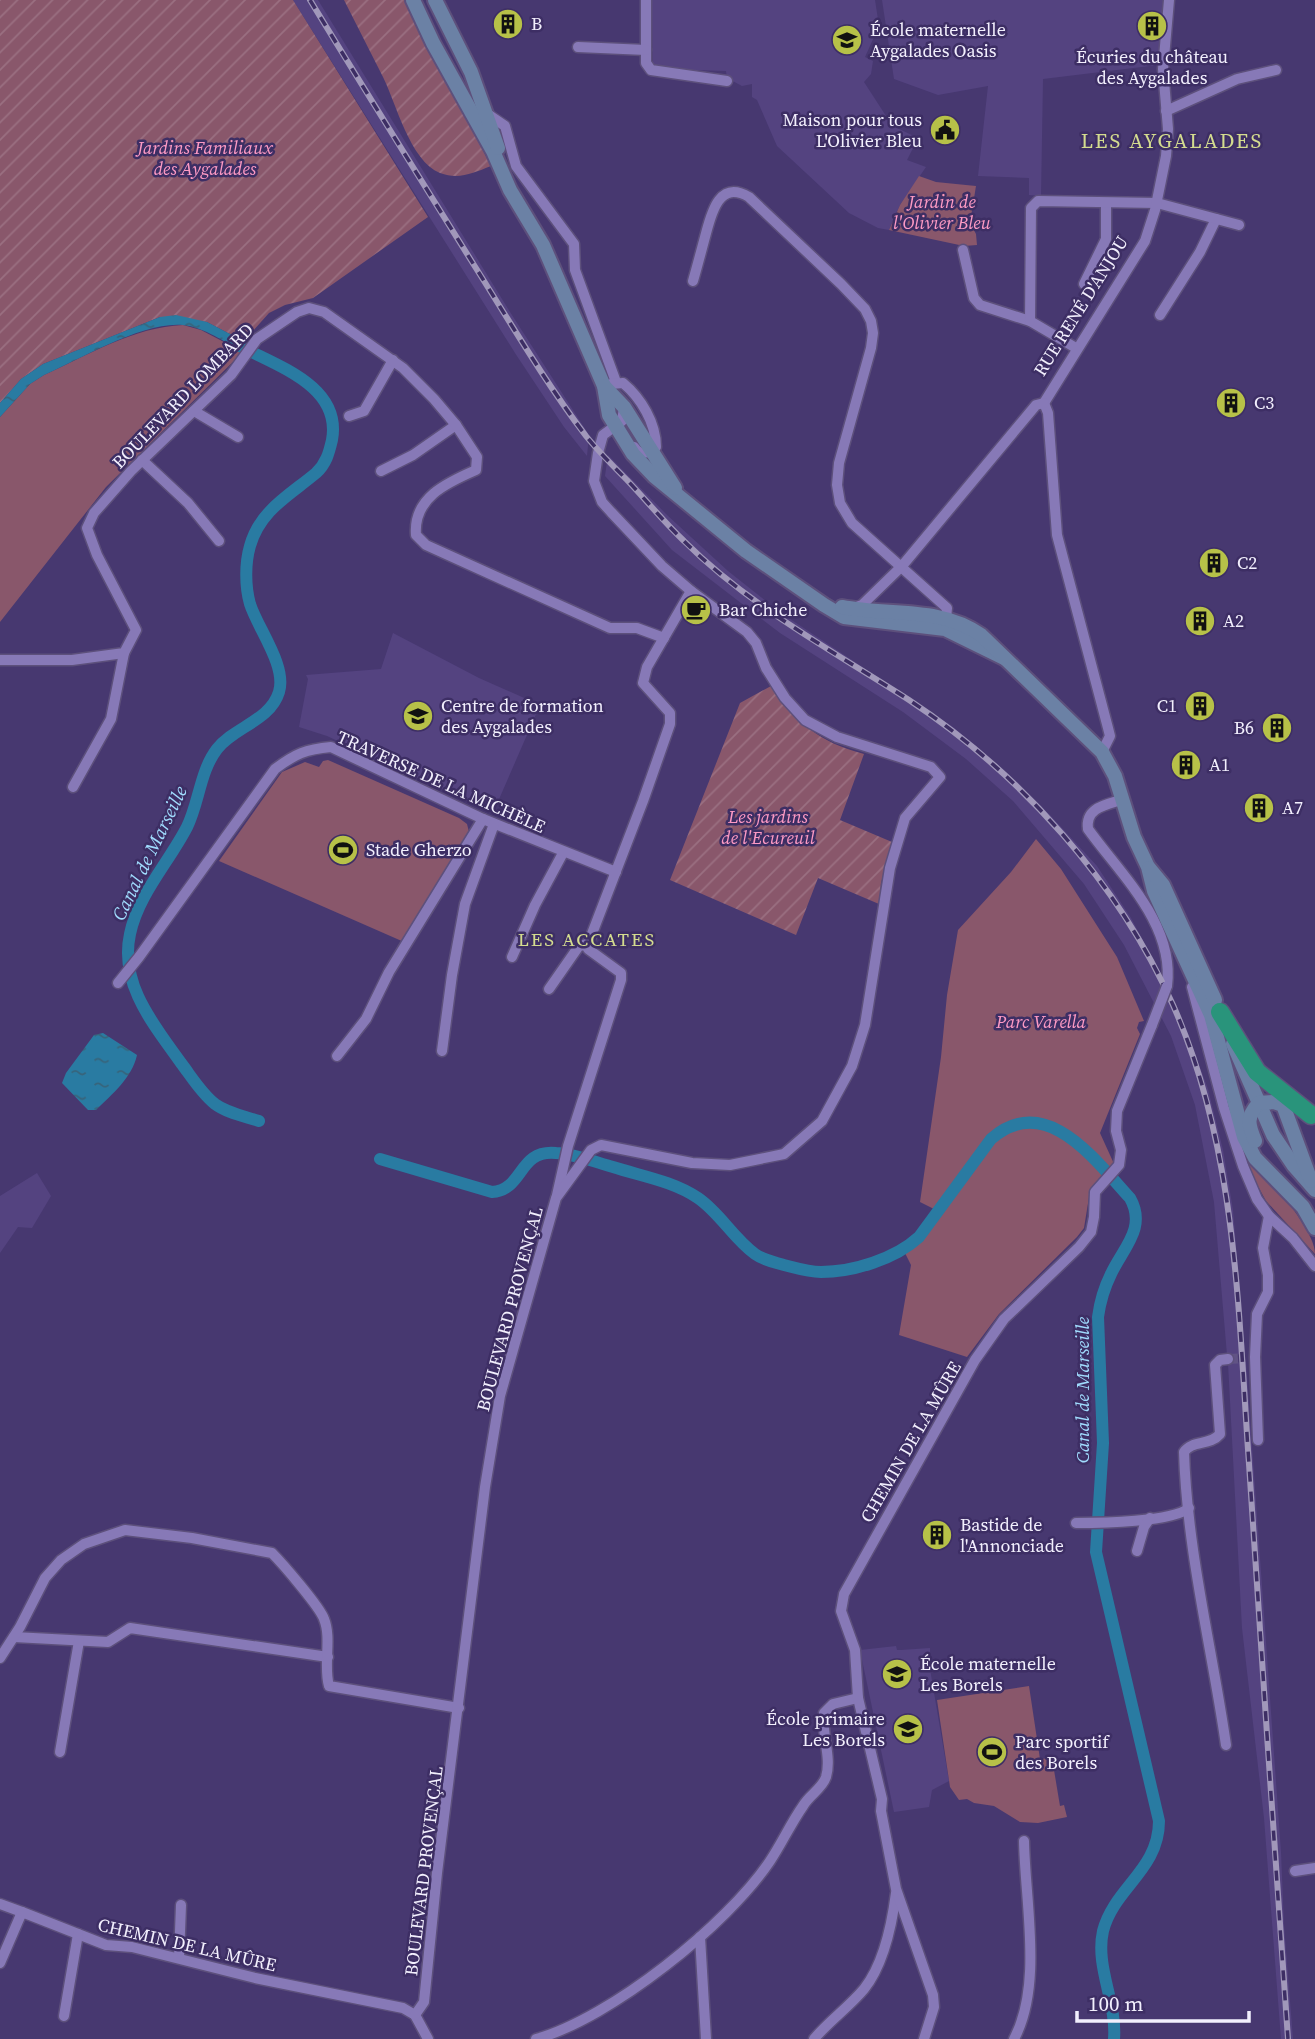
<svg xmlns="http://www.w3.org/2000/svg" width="1315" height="2039" font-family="'Source Serif 4',serif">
<defs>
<pattern id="garden-furrows" width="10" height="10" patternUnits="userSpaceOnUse" patternTransform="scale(1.75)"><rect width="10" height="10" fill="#89576b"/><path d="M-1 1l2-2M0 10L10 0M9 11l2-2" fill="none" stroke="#9a6f81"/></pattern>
<pattern id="water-ripples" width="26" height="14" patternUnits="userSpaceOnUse" patternTransform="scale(1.75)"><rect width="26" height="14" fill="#297ba2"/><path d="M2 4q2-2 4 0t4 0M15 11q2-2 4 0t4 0" fill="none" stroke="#37647b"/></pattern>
</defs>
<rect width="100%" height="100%" fill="#473870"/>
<g fill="#544380">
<path d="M293,0H318L510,312L589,435L587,456L564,427L515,353Z"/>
<path d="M652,0H875L879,26L865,57L873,61L871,74L864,82L888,119L897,128L918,138L907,160L926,167L900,205L889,230L878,228L849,213L777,146L757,100L752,97V84L742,86L727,78L726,71L664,69L653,67Z"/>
<path d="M882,0H1165L1159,62L1158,65L1043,79L1041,196L1029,195V178L978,176L988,86L938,95L894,79Z"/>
<path d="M608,455L667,515L728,571L781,613L953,727L997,764L1049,814L1097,866L1131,918L1158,969L1184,1025L1208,1089L1223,1150L1233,1210L1245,1354L1227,1355L1214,1202L1195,1105L1171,1036L1124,945L1084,884L1013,801L966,759L903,712L780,633L672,550L605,476Z"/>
<path d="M393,633L479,678L540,705L493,813L327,736L299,727L308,679L306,675L381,669Z"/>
<path d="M37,1173L51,1196L32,1228L18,1227L0,1253V1196Z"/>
<path d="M1246,1362L1281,1852L1284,1925L1293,2039H1281L1264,1818L1242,1628L1228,1363Z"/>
<path d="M896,1646L897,1650H901L930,1648V1669L949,1781L932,1790L929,1807L894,1812L860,1650Z"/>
</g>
<g fill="#89576b">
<path d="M919,176L936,182L976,186L970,223L976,234L977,245L964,246L889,230L900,205Z"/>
<path d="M183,325L201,330L243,352L106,487L0,622V417L30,384L44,375C88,355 134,327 183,325Z"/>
<path d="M328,760L459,818L467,824L469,832L466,840L404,942L219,861L282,772L305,762L319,767L323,761Z"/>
<path d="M1036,839L1061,869L1117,957L1144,1021L1139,1022L1137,1028L1140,1034L1100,1133L1115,1166L1090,1191L1084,1228L1077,1237L999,1314L967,1357L899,1335L911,1265L903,1249L919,1237L938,1211L920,1202L941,1057L947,995L958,930L1011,872Z"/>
<path d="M1245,1154C1264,1173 1315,1228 1315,1254L1266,1201L1254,1179Z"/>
<path d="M1029,1686L1040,1759L1052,1758L1060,1806L1064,1805L1067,1817L1038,1823L1020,1822L994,1806L974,1803L967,1799L959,1800L950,1787L937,1700Z"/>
</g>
<g fill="url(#garden-furrows)">
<path d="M0,0H293L428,217L313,298L285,305L269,313L252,332L247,343L207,322L160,317L43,364L21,379L0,403Z"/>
<path d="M344,0H405L491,166C473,173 459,180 440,173C410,161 396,103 383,77C370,51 357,26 344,0Z"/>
<path d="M771,686C800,725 817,741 864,754L840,820L892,842L881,883L879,904L818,878L796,935L670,880L740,703Z"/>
</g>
<g fill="url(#water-ripples)">
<path d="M176,315L207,322L247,343L243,352C224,342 204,327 183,325C144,321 80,359 44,375L30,384L0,417V403L21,379L43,364L160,317Z"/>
<path d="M103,1033L137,1055C132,1078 112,1094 96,1110H88L62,1083L66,1073L94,1035Z"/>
</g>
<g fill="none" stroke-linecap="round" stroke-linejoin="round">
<g stroke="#297ba2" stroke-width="12">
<path d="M240,346C277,366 342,386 332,440C329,453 326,464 316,473C290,495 260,510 250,546C245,563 245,586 250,604C258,629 287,666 279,692C270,721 234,727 217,749C200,771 199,803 187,827C169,862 138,895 130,934C119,984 154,1025 181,1063C191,1076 201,1093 215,1104C227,1113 244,1116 259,1121"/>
<path d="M380,1159L492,1192C524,1190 518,1149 556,1153C575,1154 595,1162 613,1167C641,1176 673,1181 698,1198C720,1213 733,1238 755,1254C763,1260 774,1262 784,1265C796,1268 808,1272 821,1272C853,1272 895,1259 919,1237L991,1139C1046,1091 1095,1160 1130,1198C1147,1228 1123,1248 1111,1274C1104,1288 1100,1302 1098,1317L1103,1443L1096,1552L1159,1821C1159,1870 1114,1888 1103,1931C1095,1967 1117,2002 1114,2039"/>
</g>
<path stroke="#615385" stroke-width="10" stroke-dasharray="10 5" stroke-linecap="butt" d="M1228,1359L1245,1358"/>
<g stroke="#5d507c" stroke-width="13">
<g id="street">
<path d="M646,0V63L651,70L727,81"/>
<path d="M578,47L646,50"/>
<path d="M1166,111L1237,79L1276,70"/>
<path d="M486,113L505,126L516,166L574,244L575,270L616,382"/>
<path d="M963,250L974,298L980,305L1030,321L1076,348"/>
<path d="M693,281C697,267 701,252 705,237C711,215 718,179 749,197L841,284L865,309L871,321L873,333L871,348L839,463L837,485L840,503L852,523L947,608L946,619L944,621"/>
<path d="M1084,284L1106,239V203"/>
<path d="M1160,315L1200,252L1216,219"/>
<path d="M1030,321L1031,208L1038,201L1157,203L1239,225"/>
<path d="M611,384L623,383C641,398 656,423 656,447L652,452L639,453L634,447"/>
<path d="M1044,403L1145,241L1155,210L1166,156L1168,129L1163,69L1169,0"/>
<path d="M1044,403L1048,413L1057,535L1108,728L1110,736L1102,752"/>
<path d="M194,411L238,437"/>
<path d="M349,416L364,411L393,360"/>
<path d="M142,460L188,503L219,541"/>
<path d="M381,471L413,455L456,425"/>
<path d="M854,608L862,605L902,566L1036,405L1044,403"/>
<path d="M0,660H72L124,653L136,630L97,555L87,528L94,513L131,471L231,375L257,339L297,312L309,308L324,312L403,368L434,399L456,425L477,457L476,470C446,483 413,498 416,535L426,545L610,628H637L664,638"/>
<path d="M73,787L111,719L124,653"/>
<path d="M1121,800C1105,805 1085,808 1088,829C1121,875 1175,924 1167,986"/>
<path d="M512,957L535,905L563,853"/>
<path d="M118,983L139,957L275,769C295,754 306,749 331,747L483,819L616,872"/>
<path d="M1192,987L1224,1108L1243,1166L1257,1199L1269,1216L1293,1238L1315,1266"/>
<path d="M549,989L579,946L588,944"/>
<path d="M442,1051L452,975L465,904L494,824"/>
<path d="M337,1056L366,1019L389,972L483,819"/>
<path d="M557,1195L568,1146L621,980V973L588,949V944L643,801L670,724V713L643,683L647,667L691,591"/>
<path d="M1258,1440L1255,1357L1257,1314L1268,1292V1275L1263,1248L1269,1216"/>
<path d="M1076,1523C1099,1523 1173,1522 1189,1508"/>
<path d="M1137,1551L1144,1527L1150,1518"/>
<path d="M14,1637L108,1642L130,1628L328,1657"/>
<path d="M0,1658L20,1627L45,1578L61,1560L84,1544L125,1530L192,1538L272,1553C282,1563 320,1607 324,1619C332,1638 323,1666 329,1686L459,1708"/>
<path d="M1226,1745C1212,1648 1187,1551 1184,1452C1192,1440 1210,1446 1220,1434L1215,1365L1220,1360L1228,1359"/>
<path d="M60,1752L79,1641"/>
<path d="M1295,1871L1315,1868"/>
<path d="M0,1904L22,1912"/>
<path d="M700,1937L706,2039"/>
<path d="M179,1958L181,1905"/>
<path d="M0,1963L22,1912L106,1945L132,1947L255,1978L403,2008L415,2015L428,2039"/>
<path d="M415,2015L424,2002L437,1873L485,1487L500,1396L556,1198L591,1150L601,1145L692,1163L730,1165L784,1154L822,1121L852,1066L865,1025L890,868L905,818L940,777L931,767L837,737L805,720L785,698L766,668L756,643L747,632L691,591L662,566L611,512L602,502L594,481L598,453L603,435L622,421L624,408"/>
<path d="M64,2016L78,1934"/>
<path d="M536,2039C611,2018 727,1925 770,1861C782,1843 791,1823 803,1806C809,1795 822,1789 826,1777C832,1757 821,1733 824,1713L833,1704L858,1698"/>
<path d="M814,2039C829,2021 849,2007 864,1989C884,1964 892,1924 896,1893"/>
<path d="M924,2039L934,2007L933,1995L896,1889L881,1811L882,1799L858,1698L855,1650L841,1611L844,1594L975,1360L1004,1319L1079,1247L1091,1232L1094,1217L1095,1192L1119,1165L1121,1150L1116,1131L1117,1111L1152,1025"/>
<path d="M1014,2039C1043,1985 1025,1902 1024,1841"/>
</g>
</g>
<g stroke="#5d507c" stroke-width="18">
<g id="secondary">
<path d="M413,0L433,43L493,151L510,190L543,245L604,386L609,415L633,454L654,476L746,551L824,605L844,617L945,629L1004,658"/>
<path d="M435,0L471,72L498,148"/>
<path d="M604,386L624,407L675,488"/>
<path d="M842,607C889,616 940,606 981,635L1102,752L1115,776L1134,837L1148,867L1154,891L1211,1015L1244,1137L1255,1158L1303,1207L1315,1228"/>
<path d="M1149,868L1163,885L1215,1000"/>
<path d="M1233,1044L1273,1135L1294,1166L1315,1190"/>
<path d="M1255,1141C1248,1124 1246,1117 1259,1103L1274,1102L1283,1105L1311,1181"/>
</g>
</g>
<g stroke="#5d507c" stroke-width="21">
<path id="highway" d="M1220,1012L1257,1072L1311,1115"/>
</g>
<use href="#street" stroke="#8779b7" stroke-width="10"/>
<use href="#secondary" stroke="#6b81a5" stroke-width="14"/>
<use href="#highway" stroke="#29947b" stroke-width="18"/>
<g stroke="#a198ba" stroke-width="6">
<path id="rail" d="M310,0C364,89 419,177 474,265C510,322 545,382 586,436C598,451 613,466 627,480C646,500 664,522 684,541C749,606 833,651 909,700C1021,774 1118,882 1173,1005C1237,1149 1238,1310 1249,1464C1262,1656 1274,1847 1288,2039"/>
</g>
<use href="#rail" stroke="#3d2e64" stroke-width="3.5" stroke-dasharray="10" stroke-linecap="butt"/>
<g stroke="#5d507c" stroke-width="13" stroke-linecap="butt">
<path id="street-bridge" d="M1152,1025L1167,986"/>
</g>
<use href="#street-bridge" stroke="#8779b7" stroke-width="10"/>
</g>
<defs>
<g id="building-disc" transform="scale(1.575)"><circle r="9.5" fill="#b7c148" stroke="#3d2e64"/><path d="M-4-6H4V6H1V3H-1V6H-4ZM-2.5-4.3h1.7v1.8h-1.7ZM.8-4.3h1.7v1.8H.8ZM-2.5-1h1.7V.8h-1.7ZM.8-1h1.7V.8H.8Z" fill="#111"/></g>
<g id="school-disc" transform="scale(1.575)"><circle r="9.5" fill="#b7c148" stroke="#3d2e64"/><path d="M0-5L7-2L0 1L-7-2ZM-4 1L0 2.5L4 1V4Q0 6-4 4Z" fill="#111"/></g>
<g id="civic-disc" transform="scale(1.575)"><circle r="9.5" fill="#b7c148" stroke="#3d2e64"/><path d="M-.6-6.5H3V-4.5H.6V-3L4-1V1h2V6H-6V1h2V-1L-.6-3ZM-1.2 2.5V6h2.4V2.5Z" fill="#111"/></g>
<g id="cafe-disc" transform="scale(1.575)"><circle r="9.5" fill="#b7c148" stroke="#3d2e64"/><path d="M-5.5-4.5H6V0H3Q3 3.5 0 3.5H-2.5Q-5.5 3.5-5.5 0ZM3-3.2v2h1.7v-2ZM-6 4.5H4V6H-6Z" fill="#111"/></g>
<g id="stadium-disc" transform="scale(1.575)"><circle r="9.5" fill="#b7c148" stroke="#3d2e64"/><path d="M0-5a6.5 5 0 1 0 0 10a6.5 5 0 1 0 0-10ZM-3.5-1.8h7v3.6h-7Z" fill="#111"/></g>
</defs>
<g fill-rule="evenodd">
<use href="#building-disc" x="508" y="24"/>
<use href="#building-disc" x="1152" y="26"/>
<use href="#school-disc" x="847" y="40"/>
<use href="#civic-disc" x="945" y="130"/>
<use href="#building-disc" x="1231" y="403"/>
<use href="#building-disc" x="1214" y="563"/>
<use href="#cafe-disc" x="696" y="610"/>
<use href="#building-disc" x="1200" y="621"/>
<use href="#building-disc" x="1200" y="706"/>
<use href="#school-disc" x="418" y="716"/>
<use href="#building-disc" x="1277" y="728"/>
<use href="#building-disc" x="1186" y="765"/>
<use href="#building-disc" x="1259" y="808"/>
<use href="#stadium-disc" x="343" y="850"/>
<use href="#building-disc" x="937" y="1535"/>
<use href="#school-disc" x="897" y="1674"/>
<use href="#school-disc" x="908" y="1729"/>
<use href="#stadium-disc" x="992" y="1752"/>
</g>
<g text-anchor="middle" stroke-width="5" stroke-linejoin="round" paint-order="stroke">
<g font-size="18" fill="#f2effd" stroke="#3d2e64" text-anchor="start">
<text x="531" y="30">B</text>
<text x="870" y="36">École maternelle<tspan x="870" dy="21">Aygalades Oasis</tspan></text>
<text x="1152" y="63" text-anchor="middle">Écuries du château<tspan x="1152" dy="21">des Aygalades</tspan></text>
<text x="922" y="126" text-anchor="end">Maison pour tous<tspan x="922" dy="21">L'Olivier Bleu</tspan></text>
<text x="1254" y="409">C3</text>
<text x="1237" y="569">C2</text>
<text x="719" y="616">Bar Chiche</text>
<text x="1223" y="627">A2</text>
<text x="441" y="712">Centre de formation<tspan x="441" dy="21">des Aygalades</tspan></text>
<text x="1177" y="712" text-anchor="end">C1</text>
<text x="1254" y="734" text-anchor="end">B6</text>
<text x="1209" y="771">A1</text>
<text x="1282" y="814">A7</text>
<text x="366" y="856">Stade Gherzo</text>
<text x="960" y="1531">Bastide de<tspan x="960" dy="21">l'Annonciade</tspan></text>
<text x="920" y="1670">École maternelle<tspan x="920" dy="21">Les Borels</tspan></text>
<text x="885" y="1725" text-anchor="end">École primaire<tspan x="885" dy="21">Les Borels</tspan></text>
<text x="1015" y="1748">Parc sportif<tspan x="1015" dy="21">des Borels</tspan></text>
</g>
<g font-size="18" font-style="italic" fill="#fd9ac4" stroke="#3d2e64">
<text x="205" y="154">Jardins Familiaux<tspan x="205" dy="21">des Aygalades</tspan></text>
<text x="942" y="208">Jardin de<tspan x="942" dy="21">l'Olivier Bleu</tspan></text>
<text x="768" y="823">Les jardins<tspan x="768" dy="21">de l'Ecureuil</tspan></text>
<text x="1041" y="1028">Parc Varella</text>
</g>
<g font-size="18" fill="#f2effd" stroke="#3d2e64">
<text transform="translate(1081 306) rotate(-58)" y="6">RUE RENÉ D'ANJOU</text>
<text transform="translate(183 396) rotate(-46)" y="6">BOULEVARD LOMBARD</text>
<text transform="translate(441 782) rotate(24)" y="6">TRAVERSE DE LA MICHÈLE</text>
<text transform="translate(510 1309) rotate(-75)" y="6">BOULEVARD PROVENÇAL</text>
<text transform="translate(911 1442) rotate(-60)" y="6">CHEMIN DE LA MÛRE</text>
<text transform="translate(424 1871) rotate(-83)" y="6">BOULEVARD PROVENÇAL</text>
<text transform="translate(187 1945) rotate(13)" y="6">CHEMIN DE LA MÛRE</text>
</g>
<g font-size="19" font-style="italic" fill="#a0dbfd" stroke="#3d2e64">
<text transform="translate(149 853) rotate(-64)" y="7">Canal de Marseille</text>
<text transform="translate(1082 1390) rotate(-90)" y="7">Canal de Marseille</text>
</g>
<g font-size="19" letter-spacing="2" fill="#d4dc8f" stroke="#3d2e64">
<text x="587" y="946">LES ACCATES</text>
</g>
<g font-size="21" letter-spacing="2" fill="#d4dc8f" stroke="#3d2e64">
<text x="1172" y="148">LES AYGALADES</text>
</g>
</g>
<path d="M1077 2011v10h172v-10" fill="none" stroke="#f2effd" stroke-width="3.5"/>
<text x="1088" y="2011" font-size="21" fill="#f2effd" stroke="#3d2e64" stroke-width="5" paint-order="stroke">100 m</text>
</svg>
